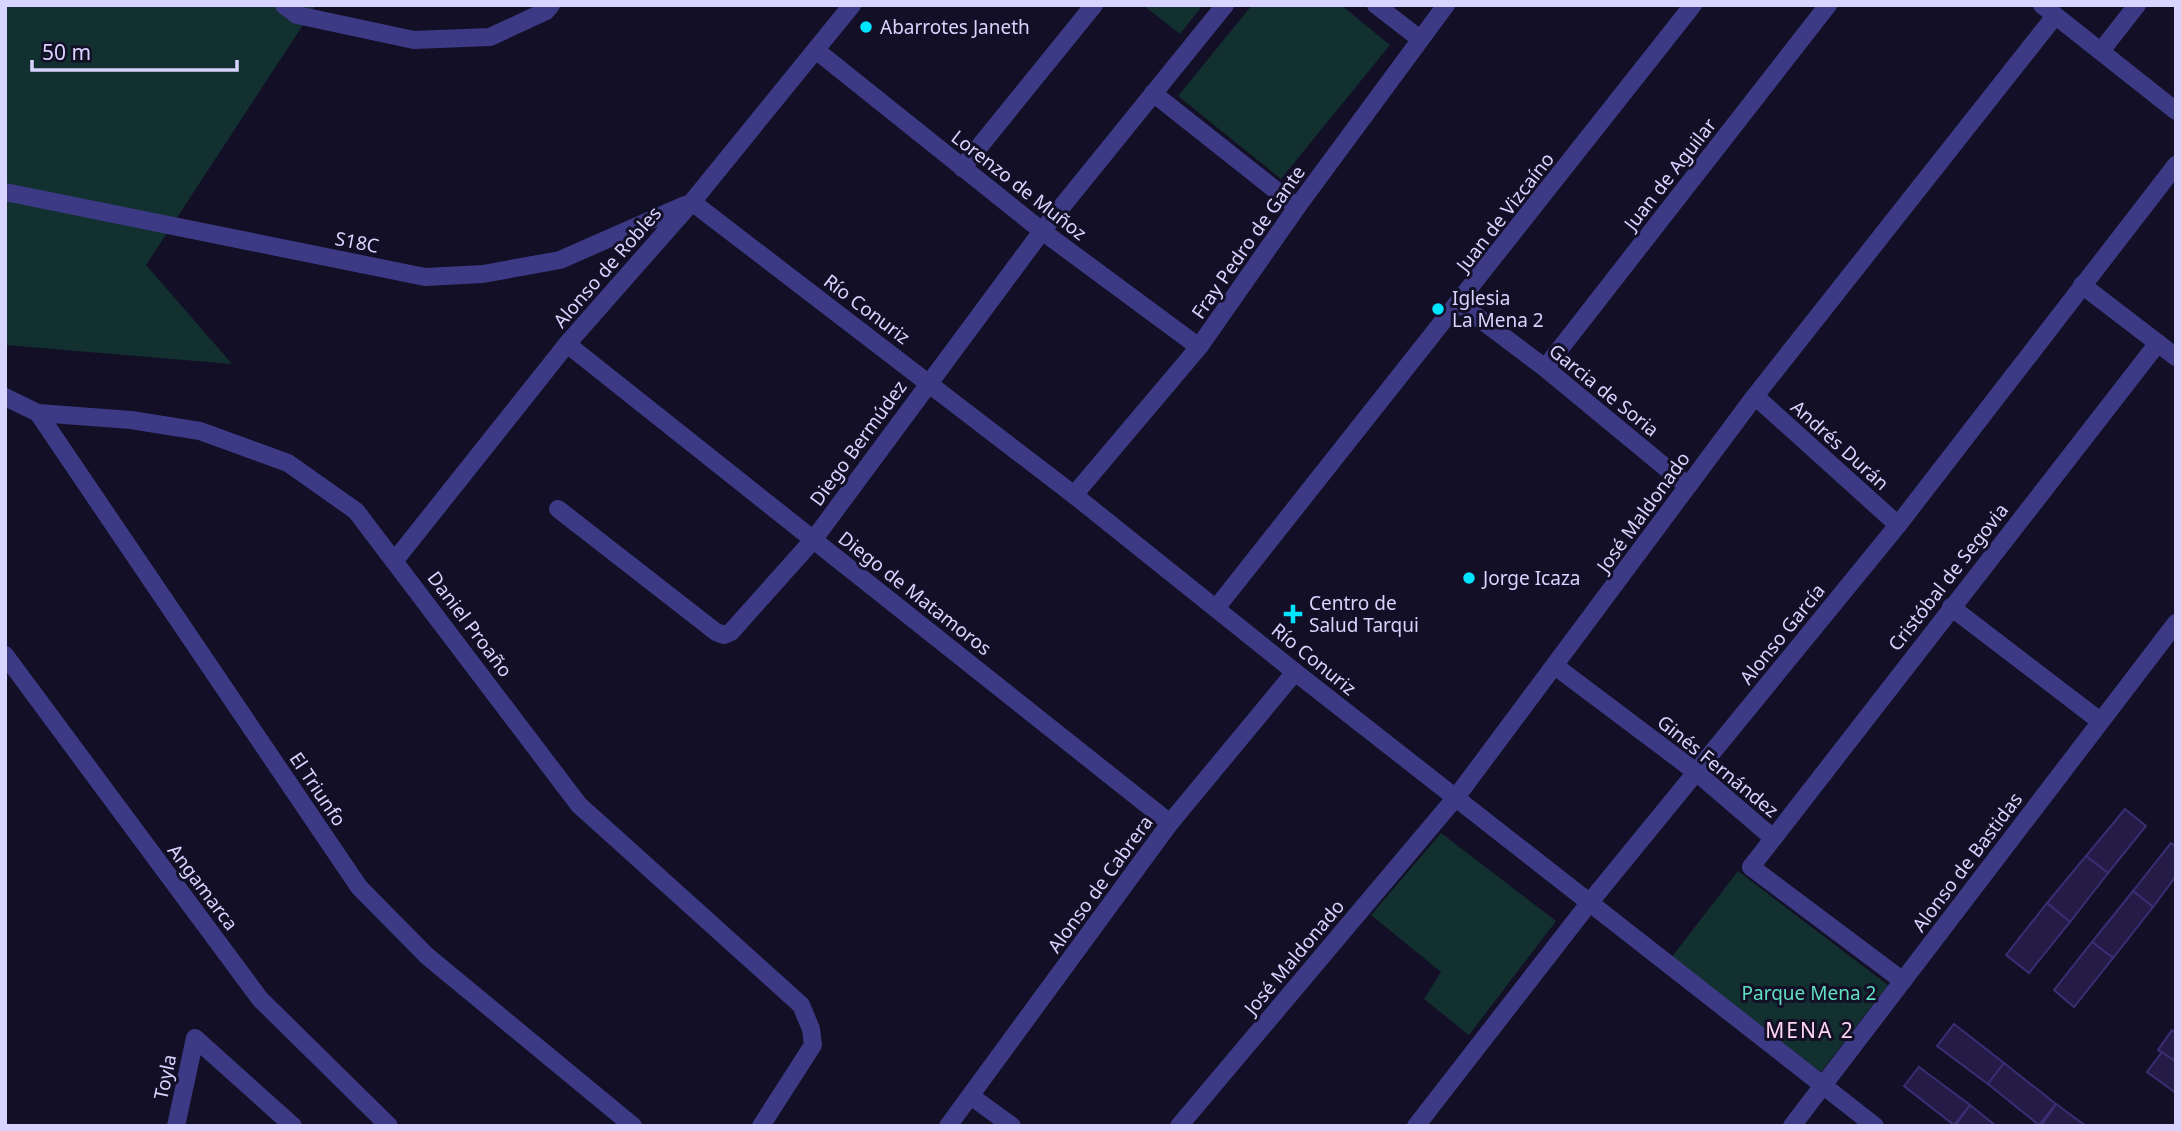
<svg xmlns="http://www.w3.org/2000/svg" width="2181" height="1131" font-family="'Noto Sans',sans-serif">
<rect width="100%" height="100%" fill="#130f26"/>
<g fill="#12302f">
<path d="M5,5H316L146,265L232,364L5,345Z"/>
<path d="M1143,5H1203L1180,34Z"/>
<path d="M1252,5H1341L1390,45L1281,179L1178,96Z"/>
<path d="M1441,833L1556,921L1469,1035L1424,999L1441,972L1371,915Z"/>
<path d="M1738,871L1888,985L1821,1072L1671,958Z"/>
</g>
<g fill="#241b47" stroke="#3b2d73" stroke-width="2">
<path d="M2125,809L2146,826L2108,873L2086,856Z"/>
<path d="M2171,843L2176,847V876L2153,907L2133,891Z"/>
<path d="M2086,856L2108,873L2070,922L2047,903Z"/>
<path d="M2133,891L2153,907L2113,958L2092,942Z"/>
<path d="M2047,903L2070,922L2029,973L2006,955Z"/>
<path d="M2092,942L2113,958L2074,1007L2054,990Z"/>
<path d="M1954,1024L2004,1063L1988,1084L1937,1046Z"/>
<path d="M2172,1030L2176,1033V1062L2158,1050Z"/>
<path d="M2162,1052L2176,1062V1093L2147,1072Z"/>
<path d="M2004,1063L2056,1104L2039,1125L1988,1084Z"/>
<path d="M1919,1067L1970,1105L1954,1125L1904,1086Z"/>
<path d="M2056,1104L2086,1126H2041Z"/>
<path d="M1970,1105L1996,1126H1955Z"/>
</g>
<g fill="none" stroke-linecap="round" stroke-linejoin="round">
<g stroke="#3d3a85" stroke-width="18">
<path d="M284,5L297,15L414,40L490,37L546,11L551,5"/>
<path d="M1376,5L1420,39"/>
<path d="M2042,5L2176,111"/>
<path d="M817,51L1042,231L1199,347"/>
<path d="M2101,51L2137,5"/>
<path d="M1153,93L1297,207"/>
<path d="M962,168L1094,5"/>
<path d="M5,192L425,277L483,274L560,260L685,205"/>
<path d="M692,202L1074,495L1295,672L1875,1126"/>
<path d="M2082,285L2176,357"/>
<path d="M1459,303L1545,368L1688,486"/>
<path d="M567,344L1170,823"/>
<path d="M1545,368L1828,5"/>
<path d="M1755,396L1898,525"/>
<path d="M5,397L38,413L131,420L200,431L288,463L356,511L579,805L801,1005L811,1029L813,1045L761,1126"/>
<path d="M38,413L359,887L427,956L633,1126"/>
<path d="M1074,495L1199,347L1297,207L1446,5"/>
<path d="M558,509L716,632L724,635L731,632L814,539L1042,231L1225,5"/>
<path d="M396,559L567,344L692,202L852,5"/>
<path d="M1217,607L1693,5"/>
<path d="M1951,607L2100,721"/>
<path d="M1555,666L1696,772L1773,838"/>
<path d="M1903,981L1751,867L2158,343"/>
<path d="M972,1097L1012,1126"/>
<path d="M176,1126L195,1038L293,1126"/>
<path d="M948,1126L1170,823L1295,672"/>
<path d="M1179,1126L1457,796L1755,396L2055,16"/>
<path d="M1416,1126L1590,902L1898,525L2176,165"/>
<path d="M1792,1126L2176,623"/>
</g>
<path stroke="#3d3a85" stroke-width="18" d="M5,655L260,999L389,1126"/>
</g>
<g fill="#00e5ff" stroke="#130f26" stroke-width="2.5">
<circle cx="866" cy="27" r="7"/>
<circle cx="1438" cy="309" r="7"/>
<circle cx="1469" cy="578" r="7"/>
<path d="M1289.5 603.5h7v7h7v7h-7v7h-7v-7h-7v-7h7z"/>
</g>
<g text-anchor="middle" stroke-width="6" stroke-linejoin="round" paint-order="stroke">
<g font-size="19" fill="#d9d4ff" stroke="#130f26" text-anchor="start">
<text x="880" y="34">Abarrotes Janeth</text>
<text x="1452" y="305">Iglesia<tspan x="1452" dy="22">La Mena 2</tspan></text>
<text x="1483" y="585">Jorge Icaza</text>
<text x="1309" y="610">Centro de<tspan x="1309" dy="22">Salud Tarqui</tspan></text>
</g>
<g font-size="19" fill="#d9d4ff" stroke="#130f26">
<text transform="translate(1670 174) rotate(-52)" y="7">Juan de Aguilar</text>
<text transform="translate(1019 185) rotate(38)" y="7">Lorenzo de Muñoz</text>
<text transform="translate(1505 212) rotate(-52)" y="7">Juan de Vizcaíno</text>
<text transform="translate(357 242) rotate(11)" y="7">S18C</text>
<text transform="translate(1248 242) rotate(-55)" y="7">Fray Pedro de Gante</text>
<text transform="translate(607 267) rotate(-49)" y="7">Alonso de Robles</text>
<text transform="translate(867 309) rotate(37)" y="7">Río Conuriz</text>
<text transform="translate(1604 390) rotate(39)" y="7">Garcia de Soria</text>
<text transform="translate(858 443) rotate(-54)" y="7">Diego Bermúdez</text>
<text transform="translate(1840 445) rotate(42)" y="7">Andrés Durán</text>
<text transform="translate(1643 512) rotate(-54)" y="7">José Maldonado</text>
<text transform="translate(1948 577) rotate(-52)" y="7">Cristóbal de Segovia</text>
<text transform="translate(915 593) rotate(38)" y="7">Diego de Matamoros</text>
<text transform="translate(470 624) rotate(53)" y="7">Daniel Proaño</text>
<text transform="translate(1782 634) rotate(-51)" y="7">Alonso García</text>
<text transform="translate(1314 659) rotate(39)" y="7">Río Conuriz</text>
<text transform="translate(1718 766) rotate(39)" y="7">Ginés Fernández</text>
<text transform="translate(318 789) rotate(56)" y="7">El Triunfo</text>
<text transform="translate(1967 862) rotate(-53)" y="7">Alonso de Bastidas</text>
<text transform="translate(1100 884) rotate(-54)" y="7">Alonso de Cabrera</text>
<text transform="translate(203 887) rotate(53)" y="7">Angamarca</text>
<text transform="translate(1294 957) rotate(-50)" y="7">José Maldonado</text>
<text transform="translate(165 1077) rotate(-78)" y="7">Toyla</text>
</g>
<g font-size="19" fill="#5fe0c0" stroke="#130f26">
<text x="1809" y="1000">Parque Mena 2</text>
</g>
<g font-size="21" letter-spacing="2" fill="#ffd6f0" stroke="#130f26">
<text x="1810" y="1038">MENA 2</text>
</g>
</g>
<rect width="2181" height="1131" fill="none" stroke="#d9d4ff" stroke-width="14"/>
<path d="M32 60v10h205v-10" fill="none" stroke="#d9d4ff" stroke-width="3.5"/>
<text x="42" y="60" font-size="21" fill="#d9d4ff" stroke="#130f26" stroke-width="5" paint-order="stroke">50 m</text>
</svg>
